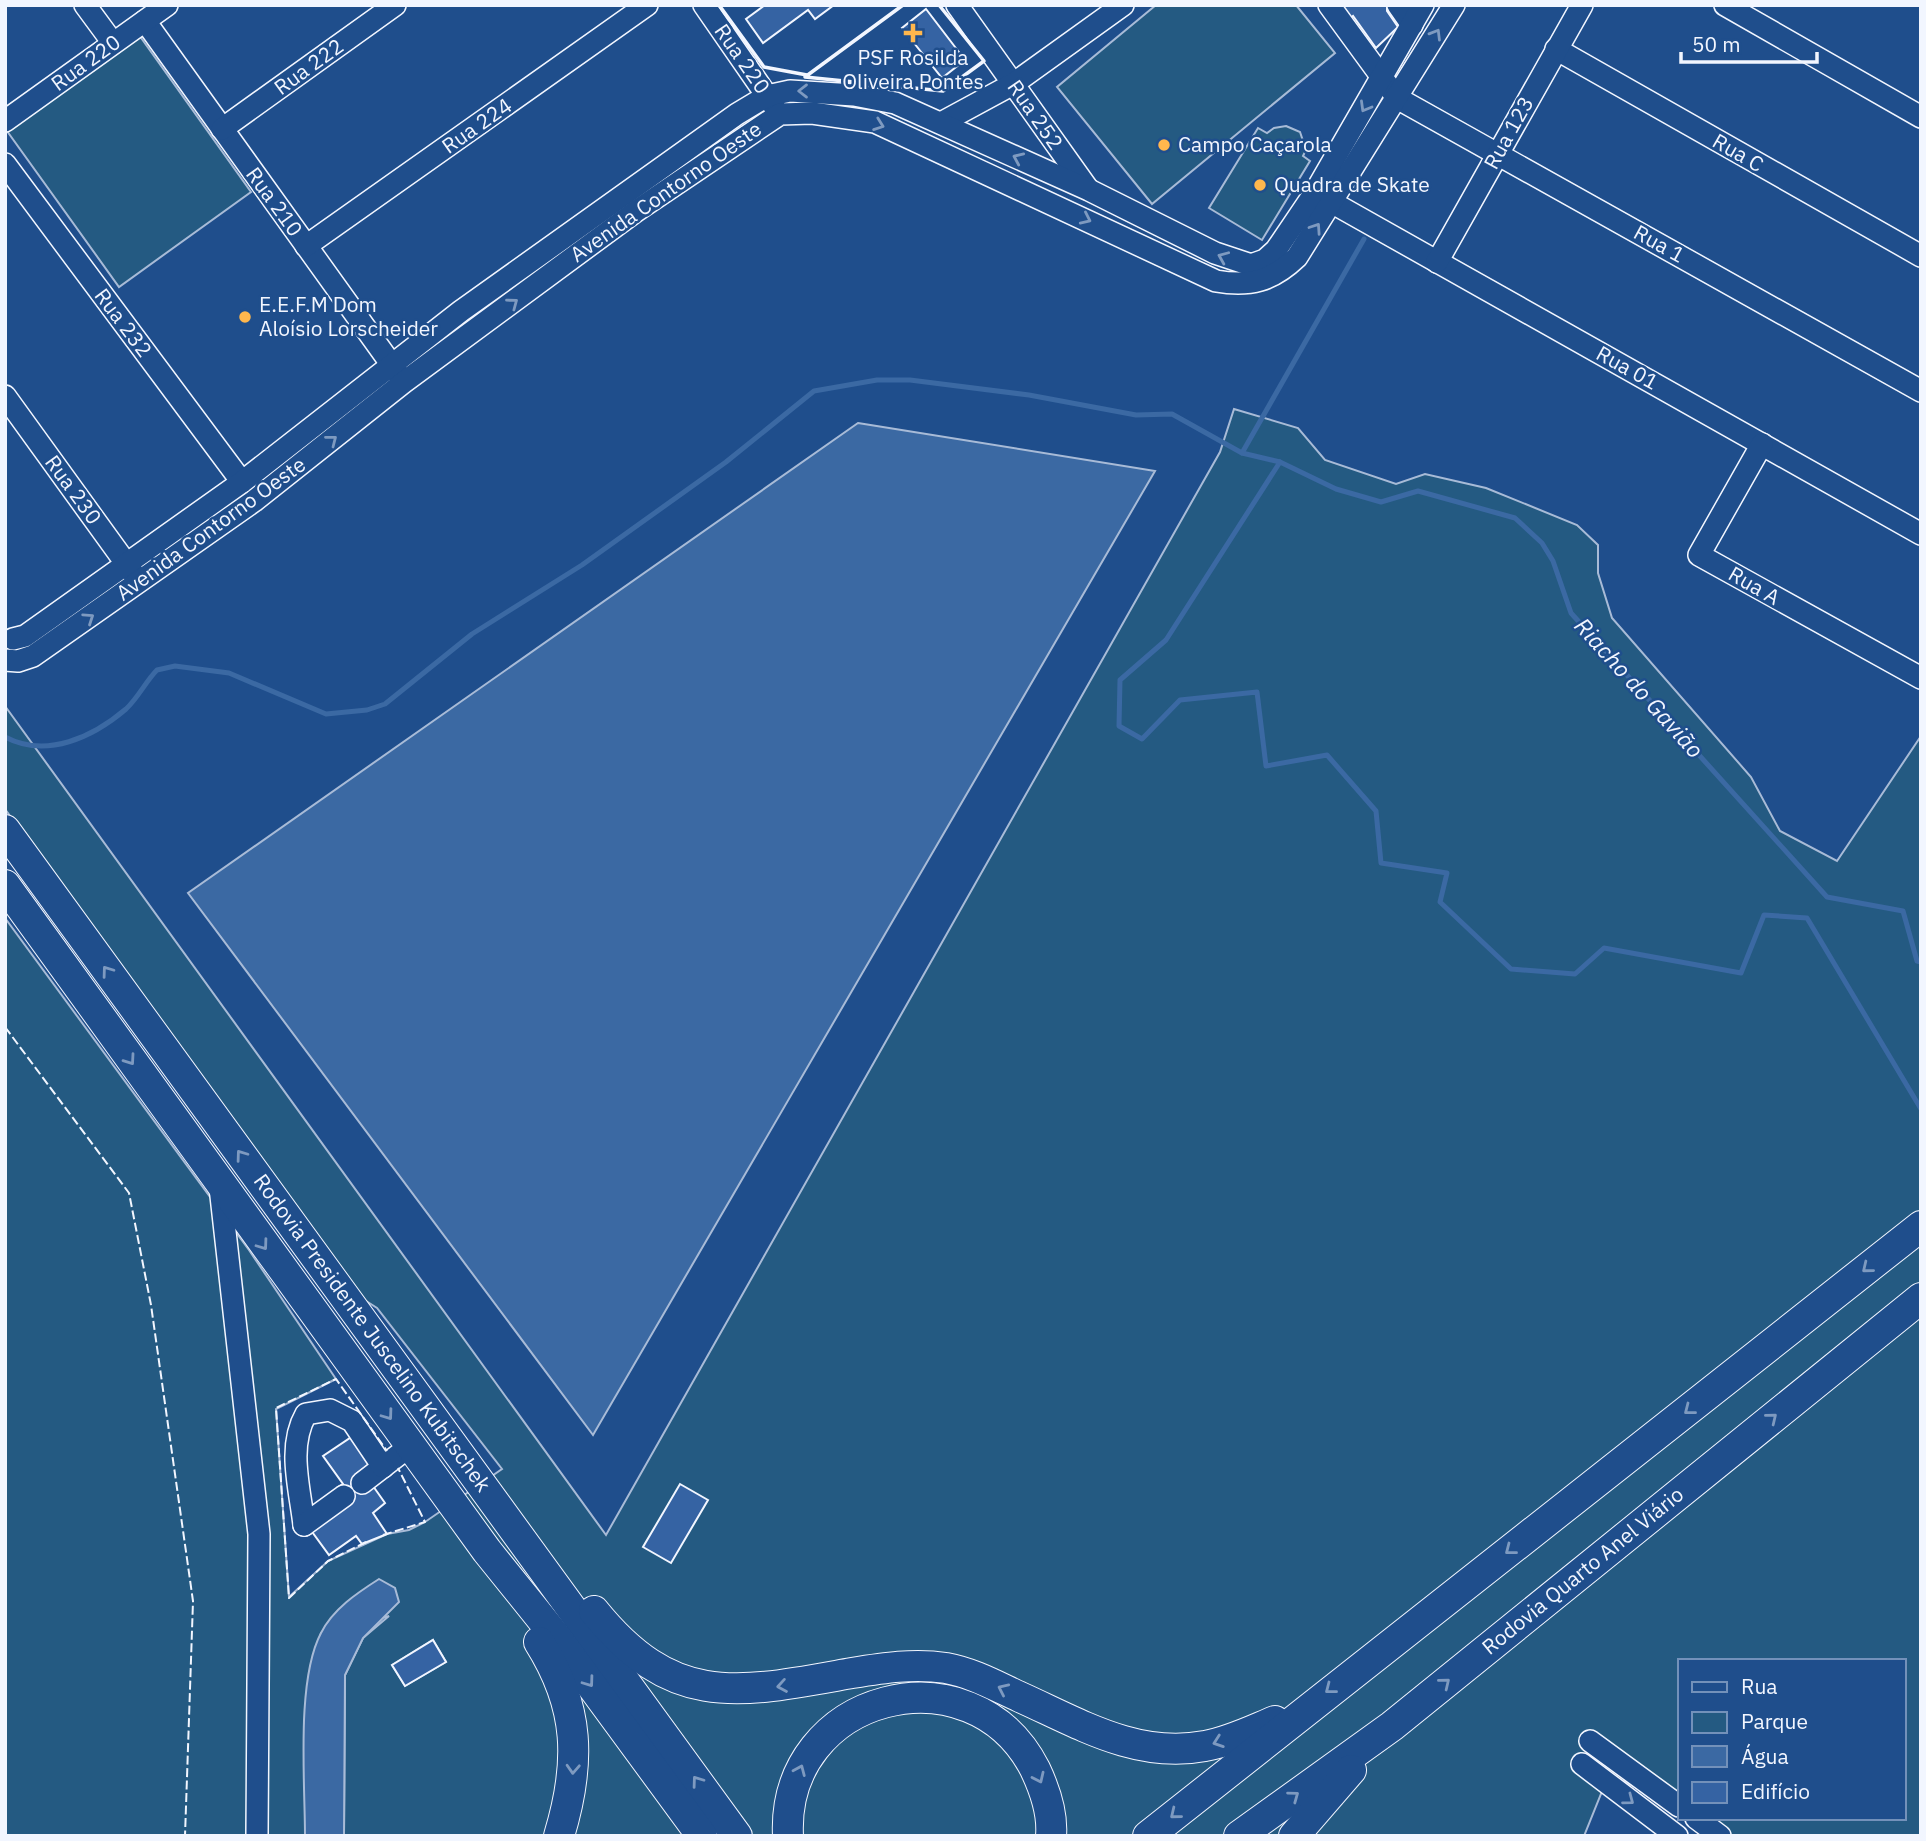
<svg xmlns="http://www.w3.org/2000/svg" width="1926" height="1841" font-family="'IBM Plex Sans',sans-serif">
<rect width="100%" height="100%" fill="#1f4e8c"/>
<g fill="#245a82" stroke="#a8bbd7" stroke-width="2" fill-rule="evenodd">
<path d="M1156,5H1296L1335,53L1152,204L1057,87Z"/>
<path d="M139,35L251,192L119,287L7,131Z"/>
<path d="M1286,126L1300,132L1306,150L1303,156L1310,161L1262,240L1209,208L1258,128L1267,133L1274,128Z"/>
<path d="M1234,409L1298,428L1325,460L1396,484L1425,474L1486,488L1577,525L1598,545V573L1612,618L1751,777L1780,831L1837,861L1921,736V1836H1733L1697,1818H1903V1661H1679V1809L1609,1774L1584,1836H344L345,1675L363,1638L389,1616L321,1633L309,1675L305,1836H5V918L249,1250L336,1379L276,1409L289,1597L328,1561L387,1534L409,1530L425,1522L502,1469L377,1308L363,1299L5,809V706L606,1535L1220,452ZM433,1640L446,1662L405,1686L392,1665Z"/>
</g>
<g fill="#3b69a3" stroke="#a8bbd7" stroke-width="2">
<path d="M858,423L1155,471L593,1435L188,893Z"/>
<path d="M379,1579L395,1588L399,1602L363,1638L345,1675L344,1836H305C305,1782 296,1680 321,1633C333,1609 357,1593 379,1579Z"/>
</g>
<g fill="none" stroke-linecap="round" stroke-linejoin="round">
<g stroke="#3b69a3" stroke-width="5">
<path d="M1242,453L1364,239"/>
<path d="M1280,462L1166,640L1120,680L1119,726L1142,739L1180,700L1257,692L1266,766L1327,755L1376,811L1381,863L1447,873L1440,902L1511,969L1575,974L1604,948L1741,973L1764,915L1807,918L1921,1109"/>
<path d="M5,737C47,759 93,737 126,709C138,698 146,681 157,670L175,666L229,673L326,714L367,710L385,704L472,634L582,565L726,462L814,391L877,380H910L1029,395L1136,415L1172,414L1242,453L1280,462L1336,489L1381,502L1418,491L1515,518L1542,543L1553,561L1571,613L1827,897L1903,911L1917,961L1921,962"/>
</g>
</g>
<g fill="#3563a3" stroke="#f2f6ff" stroke-width="2">
<path d="M765,5H834L815,19L808,10L763,43L746,19Z"/>
<path d="M1339,5H1387V11L1398,27L1376,48L1353,16L1349,19Z"/>
<path d="M926,9L965,60L942,78L902,28Z"/>
<path d="M353,1436L371,1463L356,1474L367,1490L373,1486L385,1503L373,1513L387,1534L362,1544L356,1536L329,1555L310,1529L349,1503L338,1487L343,1484L323,1456Z"/>
<path d="M680,1484L708,1500L671,1563L643,1547Z"/>
<path d="M433,1640L446,1662L405,1686L392,1665Z"/>
</g>
<g fill="none" stroke-linecap="round" stroke-linejoin="round">
<g stroke="#f2f6ff" stroke-width="24">
<g id="minor">
<path d="M85,5L113,43"/>
<path d="M704,5L774,106"/>
<path d="M957,5L1088,189"/>
<path d="M1329,5L1397,98L1921,391"/>
<path d="M1398,5L1412,25"/>
<path d="M1725,5L1921,117"/>
<path d="M145,21L399,375"/>
<path d="M1556,49L1921,256"/>
<path d="M5,121L167,5"/>
<path d="M941,123L1013,84L1123,5"/>
<path d="M222,129L395,5"/>
<path d="M5,164L242,482"/>
<path d="M1333,203L1921,534"/>
<path d="M306,246L647,5"/>
<path d="M1437,262L1582,5"/>
<path d="M5,396L133,573"/>
<path d="M1762,444L1699,555L1921,678"/>
<path d="M13,639L25,636L242,482L461,311L737,114L767,96L790,91L854,95L895,103L1089,190L1215,253L1251,265L1265,260L1276,250L1314,194L1423,5"/>
<path d="M5,660L18,661L33,656L254,501L404,382L636,211L780,114L812,113L875,122L1216,281C1250,287 1272,281 1297,257L1454,5"/>
<path d="M220,1187L259,1534L257,1836"/>
<path d="M362,1483L410,1446"/>
<path d="M304,1525C300,1489 287,1447 306,1414L330,1410L352,1421L383,1467"/>
<path d="M304,1525L344,1496"/>
<path d="M1590,1741L1679,1806"/>
<path d="M1582,1764L1677,1836"/>
<path d="M1696,1818L1720,1836"/>
</g>
</g>
<g stroke="#f2f6ff" stroke-width="32">
<g id="highway">
<path d="M5,830L737,1836"/>
<path d="M5,885L487,1551L553,1633L702,1836"/>
<path d="M594,1611C674,1710 739,1693 852,1673C883,1668 914,1663 946,1668C973,1673 996,1686 1020,1697C1080,1724 1137,1759 1205,1746C1229,1742 1253,1730 1275,1721"/>
<path d="M539,1642C580,1707 581,1763 559,1836"/>
<path d="M788,1836C781,1693 972,1645 1035,1769C1045,1790 1053,1813 1051,1836"/>
<path d="M1148,1836L1921,1226"/>
<path d="M1239,1836L1392,1726L1921,1298"/>
<path d="M1294,1836L1351,1770"/>
</g>
</g>
<use href="#minor" stroke="#1f4e8c" stroke-width="21"/>
<use href="#highway" stroke="#1f4e8c" stroke-width="30"/>
<g stroke="#f2f6ff" stroke-width="2" stroke-dasharray="9 3.5" stroke-linecap="butt">
<path d="M5,1027L129,1193L151,1305L193,1601L185,1836"/>
<path d="M383,1535L425,1522L398,1468"/>
<path d="M366,1542L328,1561L289,1598L276,1408L336,1379L387,1451"/>
</g>
<g stroke="#f2f6ff" stroke-width="3.5">
<path d="M719,5L764,67L807,75"/>
<path d="M903,5L805,77L943,91L984,61L939,5"/>
</g>
</g>
<defs><path id="oneway-chevron" d="M-2-3.5L2.5 0L-2 3.5" fill="none" stroke-width="1.6" stroke-linecap="round" stroke-linejoin="round" transform="scale(1.75)"/></defs>
<g stroke="#7e9ac0">
<use href="#oneway-chevron" transform="translate(1436 34) rotate(-59)"/>
<use href="#oneway-chevron" transform="translate(803 91) rotate(-180)"/>
<use href="#oneway-chevron" transform="translate(1365 107) rotate(120)"/>
<use href="#oneway-chevron" transform="translate(879 125) rotate(20)"/>
<use href="#oneway-chevron" transform="translate(1018 158) rotate(-156)"/>
<use href="#oneway-chevron" transform="translate(1086 219) rotate(25)"/>
<use href="#oneway-chevron" transform="translate(1316 228) rotate(-56)"/>
<use href="#oneway-chevron" transform="translate(1223 257) rotate(-157)"/>
<use href="#oneway-chevron" transform="translate(513 303) rotate(-37)"/>
<use href="#oneway-chevron" transform="translate(332 440) rotate(-38)"/>
<use href="#oneway-chevron" transform="translate(89 618) rotate(-34)"/>
<use href="#oneway-chevron" transform="translate(107 971) rotate(-126)"/>
<use href="#oneway-chevron" transform="translate(130 1060) rotate(55)"/>
<use href="#oneway-chevron" transform="translate(241 1155) rotate(-126)"/>
<use href="#oneway-chevron" transform="translate(263 1245) rotate(54)"/>
<use href="#oneway-chevron" transform="translate(1867 1268) rotate(141)"/>
<use href="#oneway-chevron" transform="translate(1689 1410) rotate(142)"/>
<use href="#oneway-chevron" transform="translate(388 1415) rotate(54)"/>
<use href="#oneway-chevron" transform="translate(1772 1418) rotate(-39)"/>
<use href="#oneway-chevron" transform="translate(1510 1550) rotate(142)"/>
<use href="#oneway-chevron" transform="translate(589 1682) rotate(54)"/>
<use href="#oneway-chevron" transform="translate(1445 1683) rotate(-39)"/>
<use href="#oneway-chevron" transform="translate(782 1686) rotate(170)"/>
<use href="#oneway-chevron" transform="translate(1003 1689) rotate(-155)"/>
<use href="#oneway-chevron" transform="translate(1330 1689) rotate(142)"/>
<use href="#oneway-chevron" transform="translate(1218 1742) rotate(161)"/>
<use href="#oneway-chevron" transform="translate(573 1769) rotate(93)"/>
<use href="#oneway-chevron" transform="translate(800 1770) rotate(-67)"/>
<use href="#oneway-chevron" transform="translate(1039 1778) rotate(65)"/>
<use href="#oneway-chevron" transform="translate(697 1781) rotate(-126)"/>
<use href="#oneway-chevron" transform="translate(1294 1796) rotate(-36)"/>
<use href="#oneway-chevron" transform="translate(1629 1800) rotate(37)"/>
<use href="#oneway-chevron" transform="translate(1175 1814) rotate(141)"/>
</g>
<g fill="#ffb74d" stroke="#1f4e8c" stroke-width="2.5">
<path d="M909.5 22.5h7v7h7v7h-7v7h-7v-7h-7v-7h7z"/>
<circle cx="1164" cy="145" r="7"/>
<circle cx="1260" cy="185" r="7"/>
<circle cx="245" cy="317" r="7"/>
</g>
<g text-anchor="middle" stroke-width="5" stroke-linejoin="round" paint-order="stroke">
<g font-size="21" fill="#f2f6ff" stroke="#1f4e8c" text-anchor="start">
<text x="913" y="65" text-anchor="middle">PSF Rosilda<tspan x="913" dy="24">Oliveira Pontes</tspan></text>
<text x="1178" y="152">Campo Caçarola</text>
<text x="1274" y="192">Quadra de Skate</text>
<text x="259" y="312">E.E.F.M Dom<tspan x="259" dy="24">Aloísio Lorscheider</tspan></text>
</g>
<g font-size="21" fill="#f2f6ff" stroke="#1f4e8c">
<text transform="translate(742 59) rotate(55)" y="7">Rua 220</text>
<text transform="translate(86 63) rotate(-36)" y="7">Rua 220</text>
<text transform="translate(309 67) rotate(-36)" y="7">Rua 222</text>
<text transform="translate(1035 115) rotate(55)" y="7">Rua 252</text>
<text transform="translate(477 126) rotate(-35)" y="7">Rua 224</text>
<text transform="translate(1509 133) rotate(-61)" y="7">Rua 123</text>
<text transform="translate(1738 153) rotate(30)" y="7">Rua C</text>
<text transform="translate(666 192) rotate(-35)" y="7">Avenida Contorno Oeste</text>
<text transform="translate(274 202) rotate(54)" y="7">Rua 210</text>
<text transform="translate(1659 244) rotate(29)" y="7">Rua 1</text>
<text transform="translate(123 323) rotate(53)" y="7">Rua 232</text>
<text transform="translate(1627 368) rotate(29)" y="7">Rua 01</text>
<text transform="translate(73 490) rotate(54)" y="7">Rua 230</text>
<text transform="translate(211 529) rotate(-36)" y="7">Avenida Contorno Oeste</text>
<text transform="translate(1754 586) rotate(30)" y="7">Rua A</text>
<text transform="translate(372 1333) rotate(54)" y="7">Rodovia Presidente Juscelino Kubitschek</text>
<text transform="translate(1583 1571) rotate(-39)" y="7">Rodovia Quarto Anel Viário</text>
</g>
<g font-size="23" font-style="italic" fill="#f2f6ff" stroke="#1f4e8c">
<text transform="translate(1639 688) rotate(48)" y="8">Riacho do Gavião</text>
</g>
</g>
<rect width="1926" height="1841" fill="none" stroke="#f2f6ff" stroke-width="14"/>
<rect x="1678" y="1659" width="228" height="161" fill="#1f4e8c" stroke="#7391ba" stroke-width="2"/>
<rect x="1692" y="1682" width="35" height="10" fill="#1f4e8c" stroke="#7391ba" stroke-width="2"/>
<text x="1741" y="1694" font-size="21" fill="#f2f6ff">Rua</text>
<rect x="1692" y="1712" width="35" height="21" fill="#245a82" stroke="#7391ba" stroke-width="2"/>
<text x="1741" y="1729" font-size="21" fill="#f2f6ff">Parque</text>
<rect x="1692" y="1746" width="35" height="21" fill="#3b69a3" stroke="#7391ba" stroke-width="2"/>
<text x="1741" y="1764" font-size="21" fill="#f2f6ff">Água</text>
<rect x="1692" y="1782" width="35" height="21" fill="#3563a3" stroke="#7391ba" stroke-width="2"/>
<text x="1741" y="1799" font-size="21" fill="#f2f6ff">Edifício</text>
<path d="M1681 52v10h136v-10" fill="none" stroke="#f2f6ff" stroke-width="3.5"/>
<text x="1692" y="52" font-size="21" fill="#f2f6ff" stroke="#1f4e8c" stroke-width="5" paint-order="stroke">50 m</text>
</svg>
